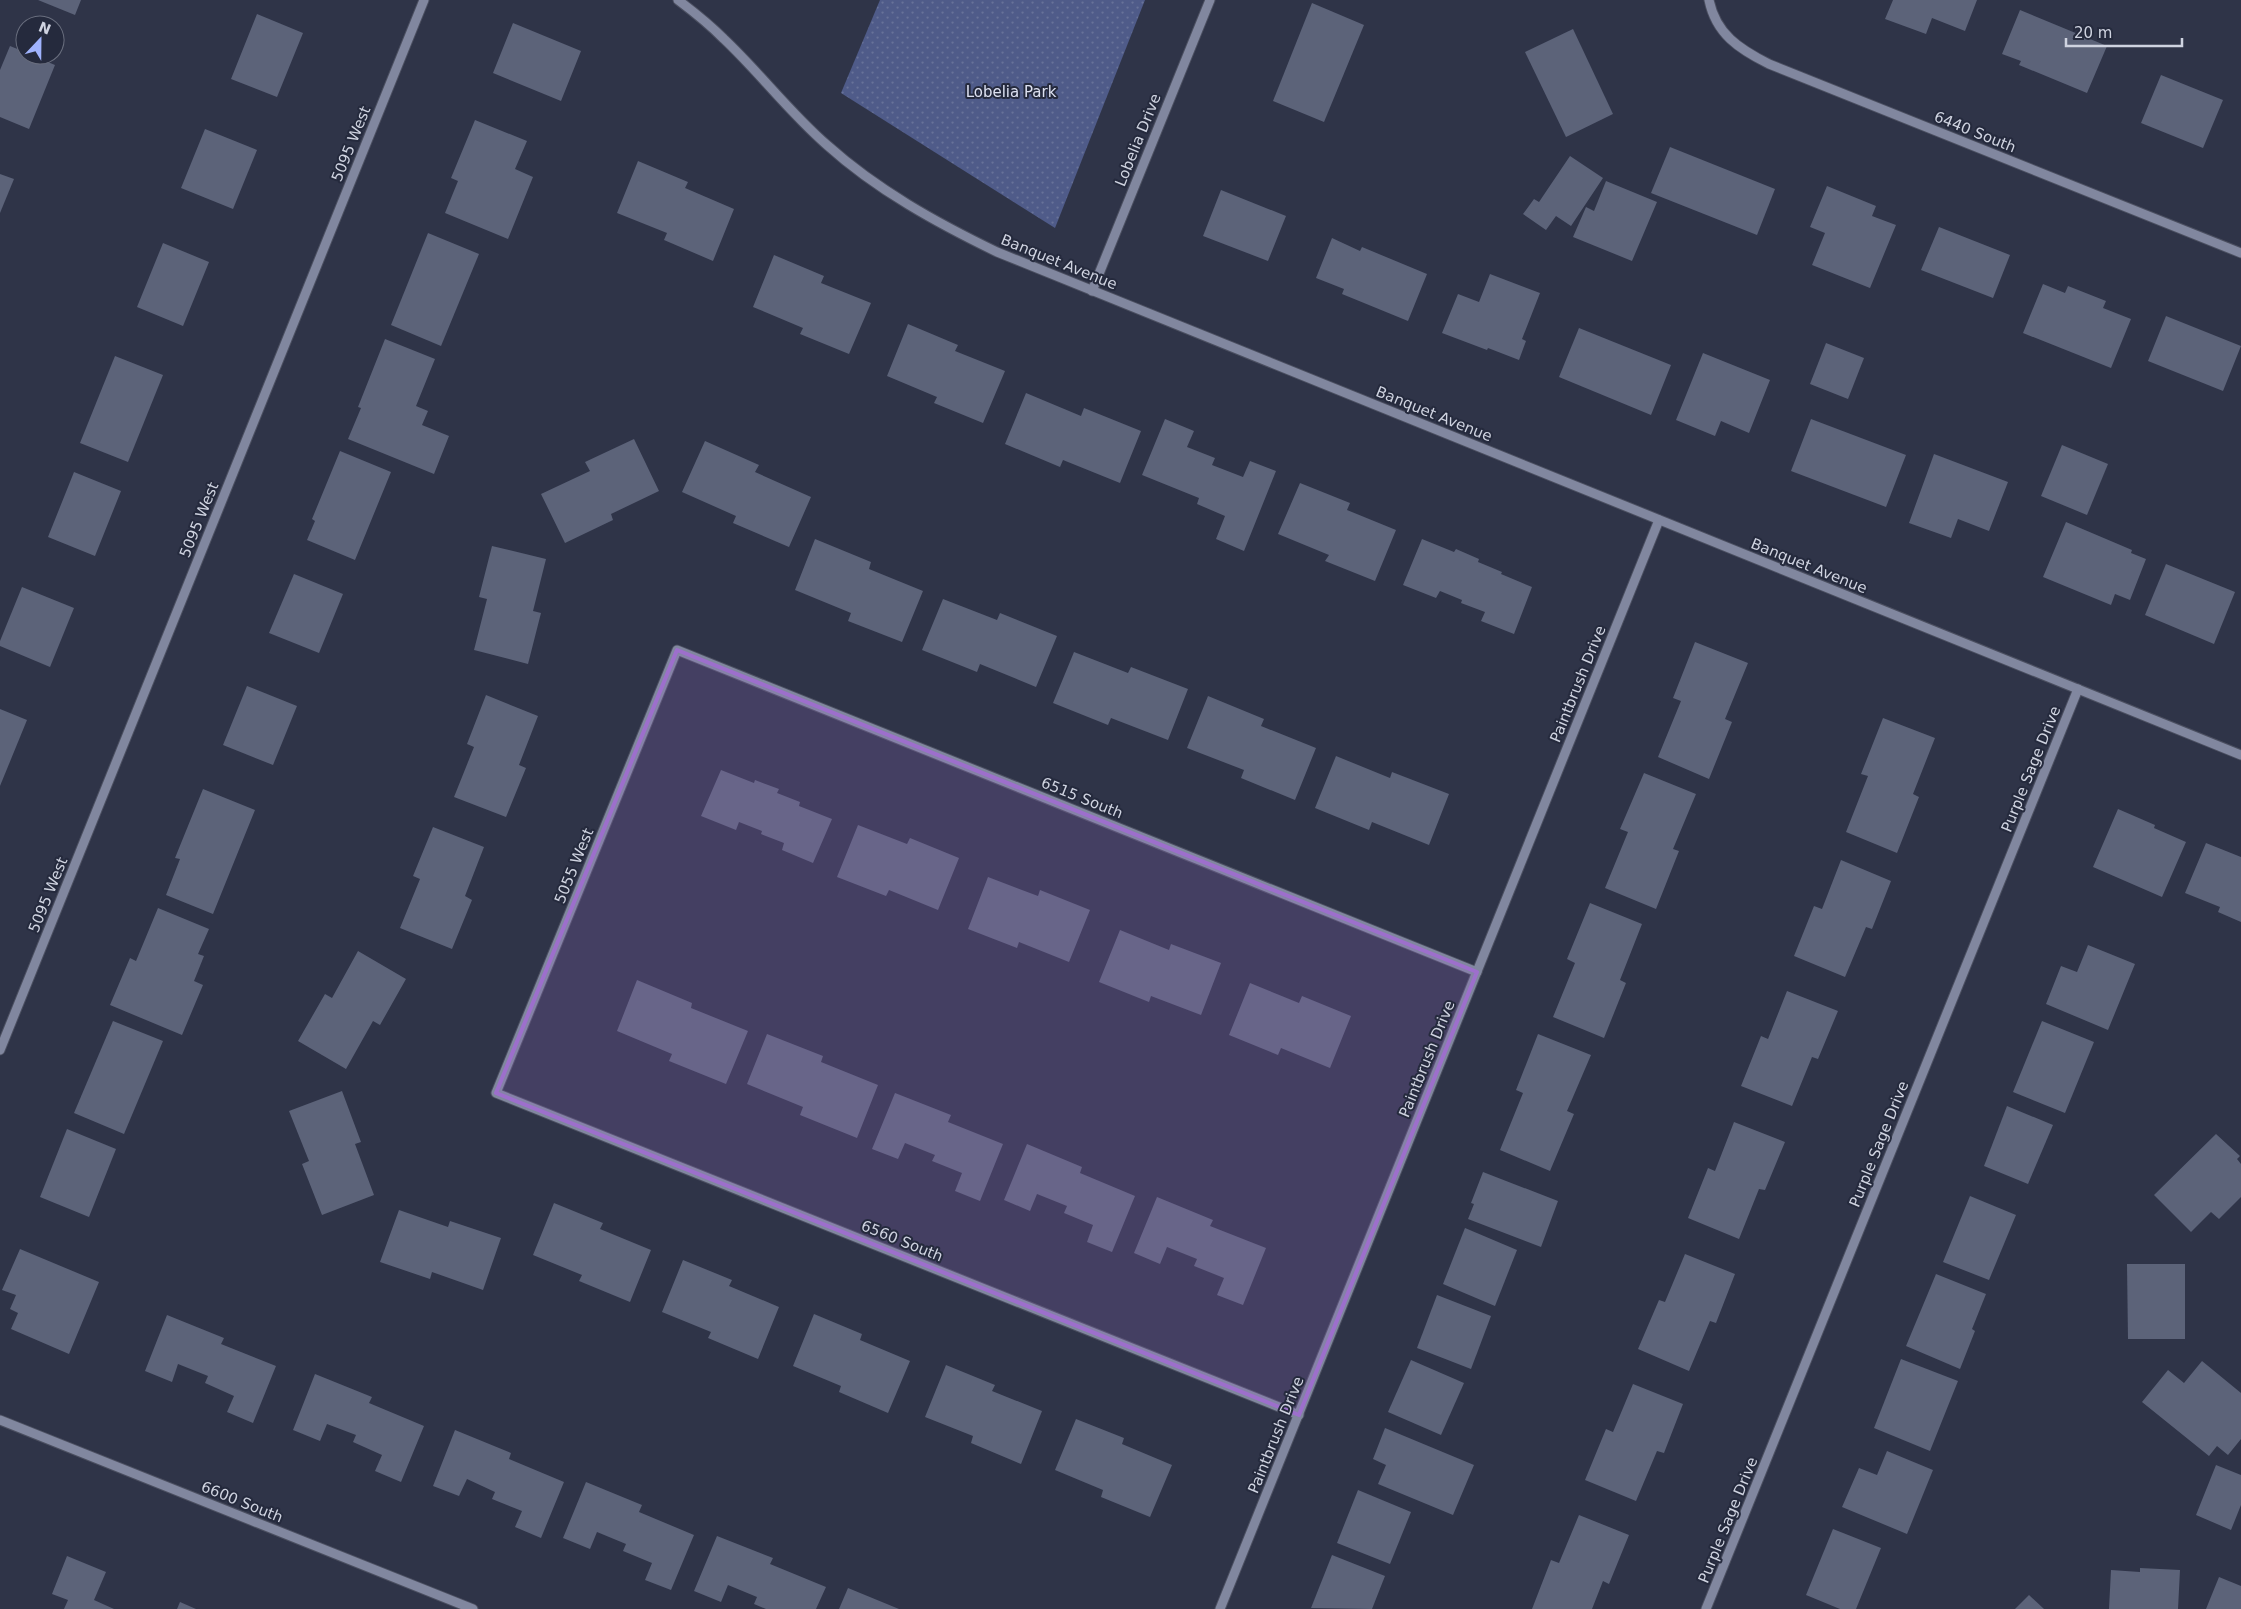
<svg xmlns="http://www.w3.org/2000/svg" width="2241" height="1609" font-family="'DejaVu Sans',sans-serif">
<defs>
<pattern id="green-dots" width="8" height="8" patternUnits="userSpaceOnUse" patternTransform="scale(1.25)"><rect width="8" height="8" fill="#4f5b89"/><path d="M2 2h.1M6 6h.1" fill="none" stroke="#677299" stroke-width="1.8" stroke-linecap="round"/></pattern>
</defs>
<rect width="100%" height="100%" fill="#2f3448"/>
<path fill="url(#green-dots)" d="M880,0H1145L1055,228L841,93Z"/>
<g fill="#5c6379">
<path d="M38,0H81L75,15Z"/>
<path d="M1893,0H1977L1965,31L1932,18L1926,34L1885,19Z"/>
<path d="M1312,3L1364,25L1324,122L1273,101Z"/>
<path d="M2020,10L2107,46L2087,93L2019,65L2021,61L2002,54Z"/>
<path d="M257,14L303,33L277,97L231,79Z"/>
<path d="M513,23L581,51L561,101L493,73Z"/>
<path d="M1573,29L1613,114L1566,137L1525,52Z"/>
<path d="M10,46L25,52V55H31L55,65L29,129L0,117V70Z"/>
<path d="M2161,75L2223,100L2203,148L2141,123Z"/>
<path d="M475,120L527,141L515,169L533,177L508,239L445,213L458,181L451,178Z"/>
<path d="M205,129L257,150L233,209L181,188Z"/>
<path d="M1670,147L1775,189L1757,235L1651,193Z"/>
<path d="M1570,156L1603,178L1571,226L1556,216L1546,230L1523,214L1534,199L1539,202Z"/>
<path d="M638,161L688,182L685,188L734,209L713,261L664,240L667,233L617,213Z"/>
<path d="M0,174L14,179L0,213Z"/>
<path d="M1606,181L1657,202L1632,261L1573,237L1586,207L1594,211Z"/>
<path d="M1827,186L1876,206L1872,216L1896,225L1870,288L1812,265L1825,233L1810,227Z"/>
<path d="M1221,190L1286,216L1268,261L1203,236Z"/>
<path d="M1939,227L2010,255L1993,298L1921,270Z"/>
<path d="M428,233L479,254L441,346L391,325Z"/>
<path d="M1332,238L1360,251L1362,247L1427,274L1408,321L1342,294L1344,289L1316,278Z"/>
<path d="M163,243L209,262L183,326L137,307Z"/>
<path d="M774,255L824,276L821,283L871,303L849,354L800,334L803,328L753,307Z"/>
<path d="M1490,274L1540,293L1522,339L1526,341L1519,360L1488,348L1487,350L1442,333L1458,294L1479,302Z"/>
<path d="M2043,284L2065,293L2068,286L2106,301L2103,308L2131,319L2111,368L2023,333Z"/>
<path d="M2166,316L2241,346L2223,391L2148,361Z"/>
<path d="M908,324L958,345L955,351L1005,371L983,423L934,403L937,397L887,376Z"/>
<path d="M1579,328L1671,365L1651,415L1559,377Z"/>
<path d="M385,339L435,359L416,406L428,411L422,425L449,436L434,474L348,439L361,408L358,407Z"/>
<path d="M1826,343L1864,358L1848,399L1810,384Z"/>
<path d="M1703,353L1770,380L1749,433L1721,421L1715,436L1676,420Z"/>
<path d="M115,356L163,375L128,462L80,443Z"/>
<path d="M1026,393L1081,416L1084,408L1141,431L1120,483L1063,460L1060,467L1005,444Z"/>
<path d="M1165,419L1194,431L1187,447L1215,458L1212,465L1243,477L1250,461L1276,471L1244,551L1216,539L1225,516L1197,504L1199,498L1142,475Z"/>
<path d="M1811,419L1906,455L1886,507L1791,471Z"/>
<path d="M634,439L659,491L611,514L613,520L565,543L541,494L590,471L585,462Z"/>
<path d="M705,441L759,465L755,472L811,497L789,547L733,523L736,516L682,492Z"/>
<path d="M2062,445L2108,464L2087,515L2041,496Z"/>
<path d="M340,451L391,472L355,560L307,540L315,521L312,519Z"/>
<path d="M1934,454L2008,482L1989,531L1958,519L1951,538L1909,523Z"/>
<path d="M74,472L121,491L95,556L48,537Z"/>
<path d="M1300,483L1350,503L1347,510L1396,530L1375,581L1325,561L1329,555L1278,534Z"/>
<path d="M2066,522L2132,550L2131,553L2146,559L2130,600L2115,594L2111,605L2043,577Z"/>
<path d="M815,539L871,562L869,569L923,591L902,642L848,621L851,613L795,590Z"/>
<path d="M1422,539L1454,552L1456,549L1479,559L1478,562L1502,572L1501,574L1532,587L1514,634L1481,621L1485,612L1461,603L1462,600L1440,591L1436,598L1403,585Z"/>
<path d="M492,546L546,559L533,611L541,613L528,664L474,650L487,599L479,597Z"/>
<path d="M2166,564L2235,592L2214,644L2145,615Z"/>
<path d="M294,574L343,594L319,653L269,633Z"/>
<path d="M22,587L74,608L50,667L0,646V641Z"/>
<path d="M943,599L997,620L1000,613L1057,636L1036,687L980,664L977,672L922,650Z"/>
<path d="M1695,642L1748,663L1725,719L1732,722L1709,779L1658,757L1681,701L1673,698Z"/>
<path d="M1074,652L1128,673L1131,667L1188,689L1168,740L1111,718L1108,725L1053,703Z"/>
<path d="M247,686L297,706L273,765L223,745Z"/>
<path d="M486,695L538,716L519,765L526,768L506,817L454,797L474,747L467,744Z"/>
<path d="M1208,696L1264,719L1261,726L1316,748L1295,800L1241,778L1244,770L1187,748Z"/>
<path d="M0,709L27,720L0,786Z"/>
<path d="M1883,718L1935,738L1913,794L1919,797L1897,853L1846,832L1868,776L1861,774Z"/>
<path d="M1336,756L1390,778L1392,772L1449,794L1429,845L1372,822L1369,830L1315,808Z"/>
<path d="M721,770L754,783L755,780L779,789L777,793L800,802L799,806L832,819L813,863L782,850L784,843L761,834L762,831L739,822L736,830L701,816Z"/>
<path d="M1644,773L1696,794L1673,849L1679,851L1656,909L1605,888L1628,832L1620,829Z"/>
<path d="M203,789L255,810L213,914L166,895L180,859L175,858Z"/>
<path d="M2118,809L2155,825L2154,828L2186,842L2162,897L2093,867Z"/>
<path d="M858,825L907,844L910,838L959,858L938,910L889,890L886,896L837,877Z"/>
<path d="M433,827L484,847L465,896L472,900L452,949L400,928L420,879L413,876Z"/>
<path d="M2206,843L2241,857V922L2218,912L2220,907L2185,893Z"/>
<path d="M1841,860L1891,881L1872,929L1866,927L1845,977L1794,956L1814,906L1822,909Z"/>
<path d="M988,877L1038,896L1040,890L1090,910L1069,962L1019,942L1017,948L968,929Z"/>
<path d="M1590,903L1642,924L1620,980L1626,983L1604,1038L1553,1017L1575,963L1567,959Z"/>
<path d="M158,908L209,929L198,954L204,956L194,981L203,985L182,1035L110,1005L130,958L136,961Z"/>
<path d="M1120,930L1169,950L1171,944L1221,963L1201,1015L1151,996L1149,1002L1099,982Z"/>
<path d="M2088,945L2135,964L2108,1030L2046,1004L2061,966L2077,972Z"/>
<path d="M358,951L406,979L380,1025L373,1021L346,1069L298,1041L325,994L332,998Z"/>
<path d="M637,980L692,1003L691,1008L748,1031L726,1084L669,1061L672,1054L617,1031Z"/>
<path d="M1250,983L1299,1003L1302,996L1351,1016L1330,1068L1281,1048L1278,1055L1229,1035Z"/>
<path d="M1787,991L1838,1011L1818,1059L1812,1057L1792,1106L1741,1086L1761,1036L1768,1039Z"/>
<path d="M113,1021L163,1041L124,1134L74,1113Z"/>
<path d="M2042,1021L2094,1042L2065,1113L2013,1092Z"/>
<path d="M767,1034L823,1056L821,1062L878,1085L857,1138L800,1115L803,1107L747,1084Z"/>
<path d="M1538,1034L1591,1055L1567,1111L1574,1114L1550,1171L1500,1150L1523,1093L1516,1090Z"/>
<path d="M342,1091L361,1142L355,1144L374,1195L322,1215L302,1164L309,1161L289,1111Z"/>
<path d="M895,1093L951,1115L948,1122L1003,1144L980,1201L955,1191L962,1173L932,1161L935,1155L905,1143L898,1159L872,1149Z"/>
<path d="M2007,1106L2053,1125L2028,1184L1984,1166Z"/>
<path d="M1734,1122L1785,1142L1765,1190L1759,1189L1739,1239L1688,1218L1708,1168L1715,1171Z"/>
<path d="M67,1129L116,1149L89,1217L40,1197Z"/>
<path d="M2216,1134L2240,1156L2237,1159L2241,1164V1197L2219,1219L2211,1212L2191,1232L2154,1195Z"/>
<path d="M1027,1144L1082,1167L1080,1173L1135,1196L1112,1252L1087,1242L1093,1225L1064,1213L1067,1206L1037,1194L1030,1211L1004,1200Z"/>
<path d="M1483,1172L1558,1201L1541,1247L1468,1219L1474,1204L1471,1203Z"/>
<path d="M1970,1196L2016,1215L1989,1280L1943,1262Z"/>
<path d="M1157,1197L1213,1220L1210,1226L1266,1248L1243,1305L1217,1295L1224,1278L1194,1266L1197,1259L1167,1247L1160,1264L1134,1253Z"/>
<path d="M554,1203L603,1223L600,1229L651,1250L630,1302L579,1281L582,1275L533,1255Z"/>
<path d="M399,1210L448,1227L450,1221L501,1238L483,1290L432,1272L430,1279L380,1262Z"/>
<path d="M1465,1228L1517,1250L1495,1306L1443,1284Z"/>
<path d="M20,1249L99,1282L69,1354L11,1329L18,1313L10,1309L16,1295L2,1290Z"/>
<path d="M1685,1254L1735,1274L1716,1323L1710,1321L1689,1371L1638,1349L1659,1300L1665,1302Z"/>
<path d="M683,1260L732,1280L729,1286L779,1307L758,1359L708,1338L711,1332L662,1312Z"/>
<path d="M2127,1264H2185V1339H2128Z"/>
<path d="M1936,1274L1986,1294L1972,1329L1975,1331L1960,1369L1906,1346Z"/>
<path d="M1437,1295L1491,1316L1471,1369L1417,1348Z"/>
<path d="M814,1314L862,1334L860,1340L910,1361L888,1413L839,1392L841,1386L793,1366Z"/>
<path d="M167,1315L224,1338L221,1344L276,1366L253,1423L227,1412L234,1396L205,1383L208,1376L178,1364L172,1382L145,1371Z"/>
<path d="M1901,1359L1958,1381L1930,1451L1874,1428Z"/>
<path d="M1411,1360L1464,1383L1441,1435L1388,1412Z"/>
<path d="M2202,1361L2241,1393V1439L2228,1455L2217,1446L2209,1456L2142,1402L2168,1370L2184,1383Z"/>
<path d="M946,1365L995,1385L992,1391L1042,1411L1021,1464L971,1443L973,1436L925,1417Z"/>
<path d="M315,1374L372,1397L369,1403L424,1426L401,1482L375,1471L382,1455L353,1442L356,1435L327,1424L320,1441L293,1430Z"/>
<path d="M1633,1384L1683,1404L1664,1453L1657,1451L1636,1501L1585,1480L1606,1429L1613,1432Z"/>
<path d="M1076,1419L1124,1438L1122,1444L1172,1465L1150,1517L1101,1497L1103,1490L1055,1470Z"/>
<path d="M1385,1428L1474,1465L1453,1515L1378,1484L1386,1465L1373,1459Z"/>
<path d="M455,1430L511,1453L509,1459L564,1482L541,1538L515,1527L522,1511L492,1499L495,1492L467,1479L459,1496L433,1486Z"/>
<path d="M1887,1451L1933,1470L1907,1534L1842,1507L1859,1468L1877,1475Z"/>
<path d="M2216,1465L2241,1475V1505L2231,1530L2196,1515Z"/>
<path d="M586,1482L642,1505L639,1512L694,1535L671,1590L645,1580L652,1563L623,1551L626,1544L597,1532L590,1549L563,1538Z"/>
<path d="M1358,1490L1411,1512L1390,1564L1337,1543Z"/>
<path d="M1579,1515L1629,1535L1609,1584L1603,1581L1592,1609H1532L1551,1560L1559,1563Z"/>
<path d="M1833,1529L1881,1548L1856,1609H1840L1806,1595Z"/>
<path d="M717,1536L773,1558L770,1564L826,1587L816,1609H766L754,1604L757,1597L728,1585L721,1602L694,1591Z"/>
<path d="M1332,1555L1385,1576L1372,1609L1311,1608Z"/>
<path d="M67,1556L106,1572L94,1600L114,1609H64L68,1600L52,1594Z"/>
<path d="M2140,1568L2180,1570L2178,1609H2109L2111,1570L2140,1572Z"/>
<path d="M2219,1577L2241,1586V1609H2206Z"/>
<path d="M848,1588L899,1609H839Z"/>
<path d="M2029,1595L2044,1609H2015Z"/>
<path d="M180,1602L196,1609H177Z"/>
</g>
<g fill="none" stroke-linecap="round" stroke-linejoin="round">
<g stroke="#4b4f60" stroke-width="11">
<g id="minor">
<path d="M678,0C694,12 710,25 724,39C760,73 790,113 827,145C877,190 937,223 997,252L2241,755"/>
<path d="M1709,0C1716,34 1739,49 1769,64L2241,253"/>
<path d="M1092,291L1210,0"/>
<path d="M0,1050L424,0"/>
<path d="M1299,1415L496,1093L677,650L1477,972"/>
<path d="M0,1420L473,1609"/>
<path d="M1220,1609L1659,520"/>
<path d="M1706,1609L2078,689"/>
</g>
</g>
<use href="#minor" stroke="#81879f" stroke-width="9"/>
</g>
<path fill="#9d6fcc" fill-opacity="0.2" stroke="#9d6fcc" stroke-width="4" stroke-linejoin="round" d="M677,650L1477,972L1299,1415L496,1093Z"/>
<g text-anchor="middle" stroke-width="4" stroke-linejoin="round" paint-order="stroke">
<g font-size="15" fill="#dde1f1" stroke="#252a3d">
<text x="1011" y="97">Lobelia Park</text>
</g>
<g font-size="15" fill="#cfd3e0" stroke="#252a3d">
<text transform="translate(1975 132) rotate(22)" y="5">6440 South</text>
<text transform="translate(1138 140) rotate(-68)" y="5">Lobelia Drive</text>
<text transform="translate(351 144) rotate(-68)" y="5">5095 West</text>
<text transform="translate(1059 262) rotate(22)" y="5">Banquet Avenue</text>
<text transform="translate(1434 414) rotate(22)" y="5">Banquet Avenue</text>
<text transform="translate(199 520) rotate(-68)" y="5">5095 West</text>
<text transform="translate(1809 566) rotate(22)" y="5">Banquet Avenue</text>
<text transform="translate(1578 684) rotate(-68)" y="5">Paintbrush Drive</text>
<text transform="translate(2031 769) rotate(-68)" y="5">Purple Sage Drive</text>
<text transform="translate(1082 798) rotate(22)" y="5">6515 South</text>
<text transform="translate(574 866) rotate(-68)" y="5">5055 West</text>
<text transform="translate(48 895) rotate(-68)" y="5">5095 West</text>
<text transform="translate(1427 1059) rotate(-68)" y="5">Paintbrush Drive</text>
<text transform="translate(1879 1144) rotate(-68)" y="5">Purple Sage Drive</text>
<text transform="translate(902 1241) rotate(22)" y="5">6560 South</text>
<text transform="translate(1276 1435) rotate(-68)" y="5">Paintbrush Drive</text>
<text transform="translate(242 1502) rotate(22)" y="5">6600 South</text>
<text transform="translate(1728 1520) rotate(-68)" y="5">Purple Sage Drive</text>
</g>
</g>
<g transform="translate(40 40) rotate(22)"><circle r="24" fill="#252a3d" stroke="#696e7e"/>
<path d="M0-4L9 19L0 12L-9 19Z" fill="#a0b3fd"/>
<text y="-8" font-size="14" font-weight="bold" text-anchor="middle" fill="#cfd3e0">N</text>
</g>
<path d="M2066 38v8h116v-8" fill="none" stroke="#cfd3e0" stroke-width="2.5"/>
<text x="2074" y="38" font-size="15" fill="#cfd3e0" stroke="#252a3d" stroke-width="4" paint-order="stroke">20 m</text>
</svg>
